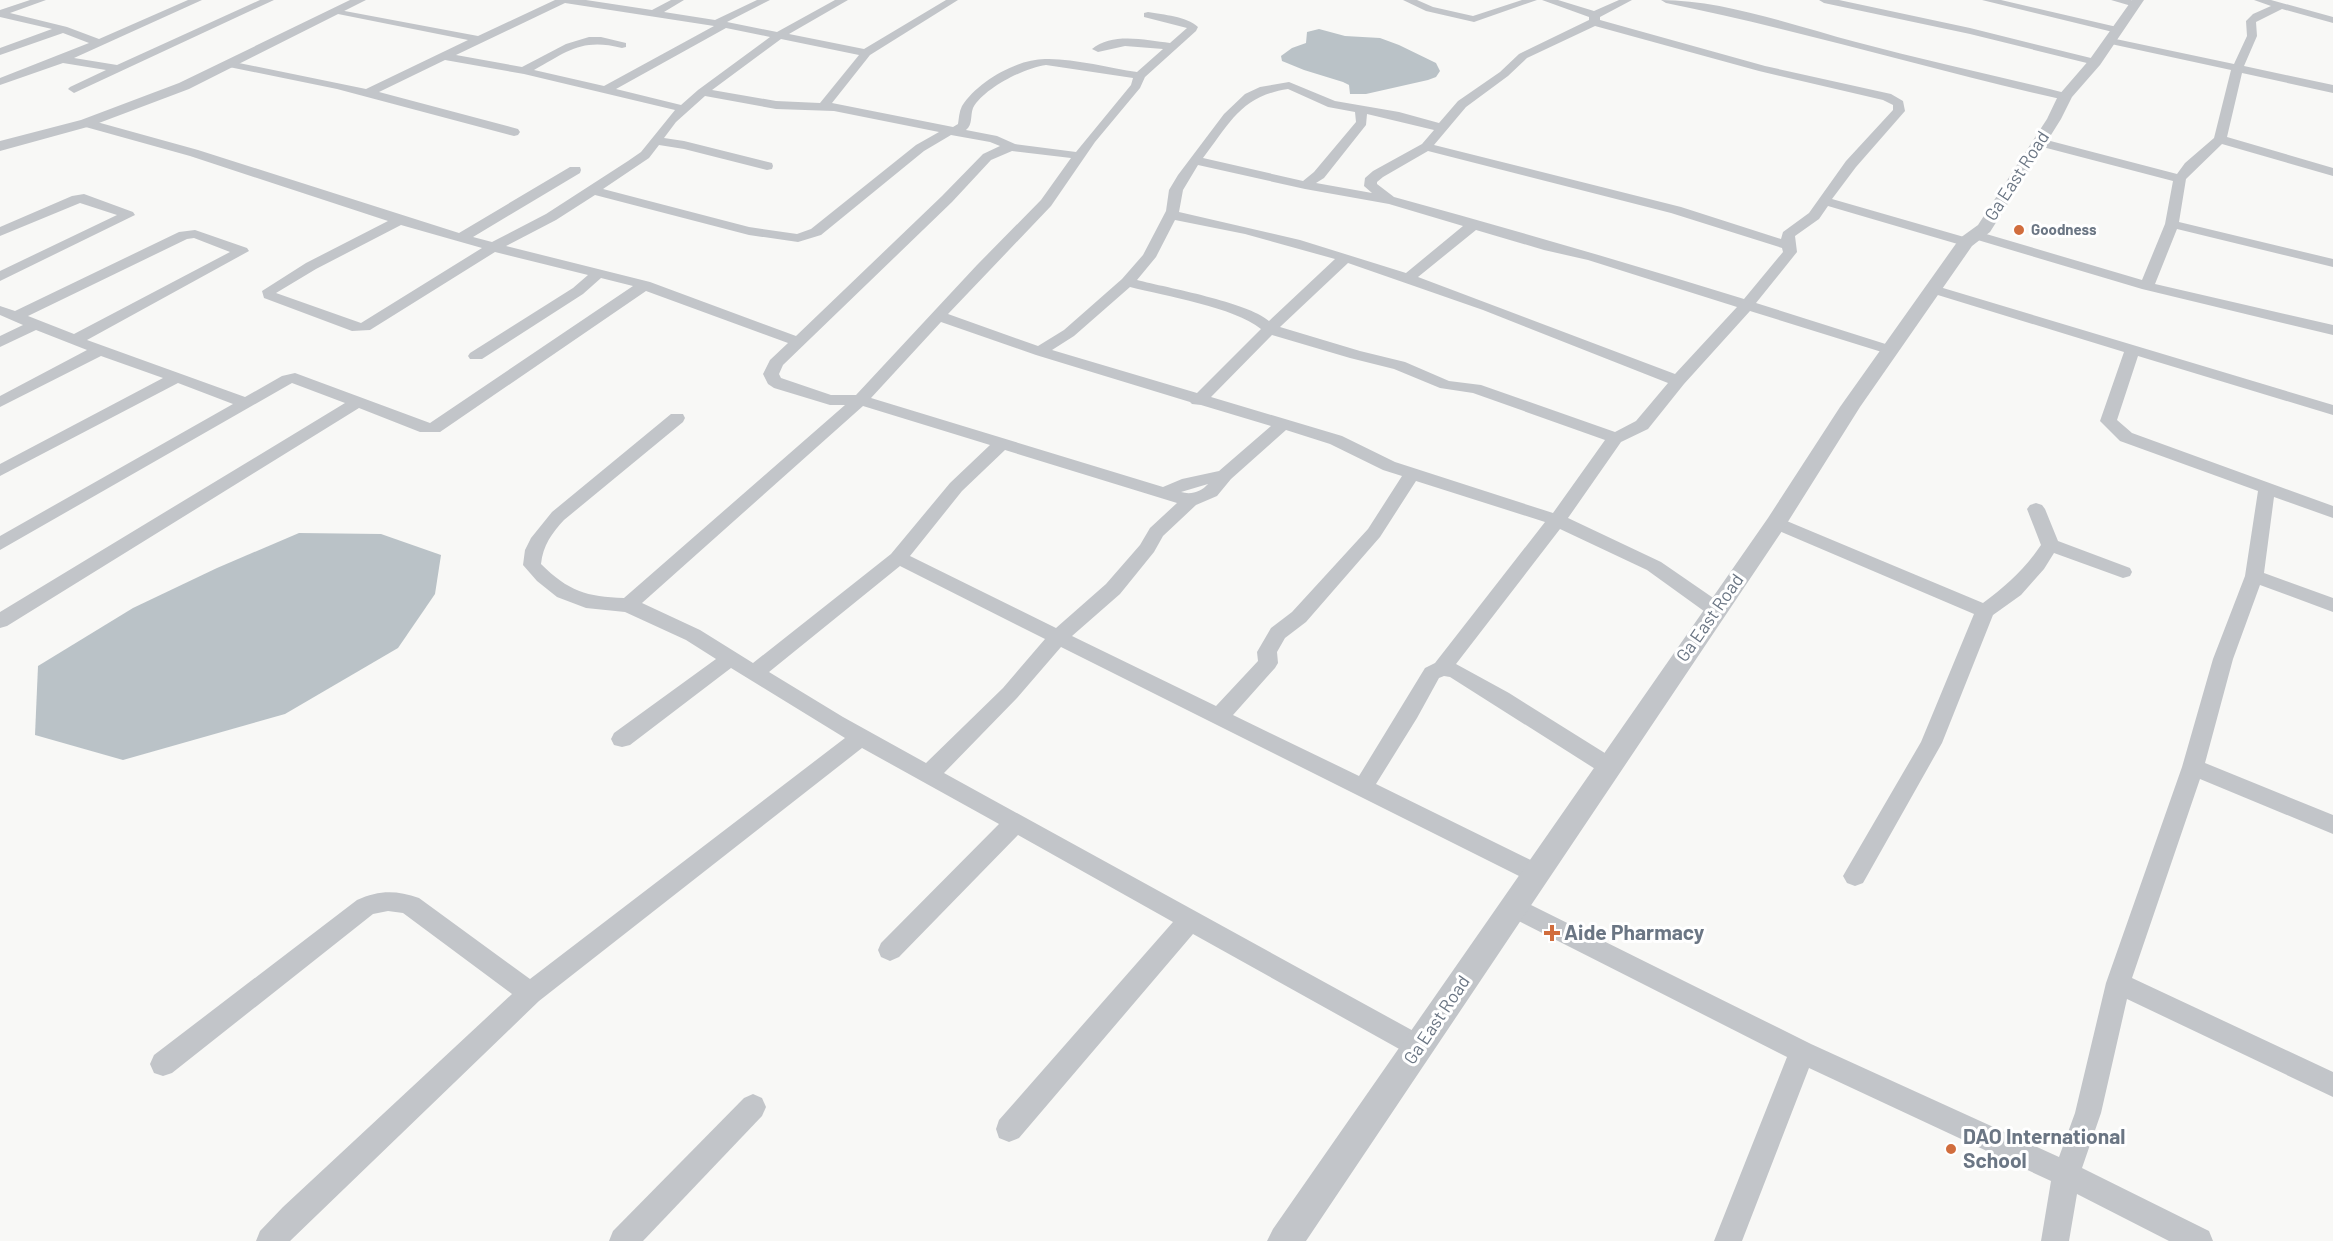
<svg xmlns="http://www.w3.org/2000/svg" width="2333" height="1241" font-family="Barlow,sans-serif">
<rect width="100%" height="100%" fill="#f8f8f6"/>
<g fill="#bac2c7">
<path d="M1319,29L1345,36L1380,38L1399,45L1436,63L1440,71L1436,77L1428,80L1366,94H1350L1349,85L1343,82L1304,70L1282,61L1281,56L1292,48L1306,43L1307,32Z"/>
<path d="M299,533L381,534L441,555L435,594L398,648L285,714L123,760L35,735L38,666L133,608L217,568Z"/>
</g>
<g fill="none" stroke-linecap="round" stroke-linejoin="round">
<g fill="#c2c5c9" fill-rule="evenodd">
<path d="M30,0H46L10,13L67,27L99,39L188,0H202L74,58L117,65L260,0H274L74,93L68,89L70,87L106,70L63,63L0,85V78L89,43L63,33L0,55V48L52,29L0,17V10Z"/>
<path d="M555,0H586L652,10L671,0H684L664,12L715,20L757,0H770L727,22L777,32L835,0H848L789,34L864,49L946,0H958L870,55L832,103L953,127L958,124C959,118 959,112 962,106C977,82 1017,59 1045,59C1072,58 1110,68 1137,72L1163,49L1125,46L1098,52L1092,49C1112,32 1146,40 1170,43L1187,28L1144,17V13L1148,12C1164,15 1186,16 1198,27L1196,31L1145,77L1140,88L1095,142L1051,206L948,314L1038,346L1064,330L1122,279L1143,255L1166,211L1169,190L1178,175L1224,114L1245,94L1260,87L1289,82L1335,101L1399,112L1439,123L1458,101L1500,72L1519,54L1589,20V17L1542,0H1558L1594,11L1619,0H1632L1600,17V20L1765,66L1891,94L1903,101L1905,111L1856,167L1832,199L1971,239L1973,242L1966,246L1961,245L1828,206L1819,219L1795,236L1797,252L1756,303L1895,347L1898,350L1895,353H1885L1750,311L1684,384L1648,429L1621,442L1568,518L1661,562L1722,604L1725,609L1722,614L1715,616L1708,614L1647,570L1560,529L1456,664L1509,693L1616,760L1619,766L1616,772L1608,774L1600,772L1450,677L1444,676L1439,678L1417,718L1376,784L1543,866L1547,873L1543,880L1535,883L1527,880L1061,647L1017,698L944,773L1428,1039L1432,1047L1428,1055L1419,1059L1410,1055L1193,934L1019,1138L1009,1142L999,1138L996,1129L999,1120L1173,922L1018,835L899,957L890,961L881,957L878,950L881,943L999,824L862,748L539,1001L290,1241H256L260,1231L283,1207L512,994L403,913L388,911L373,914L172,1073L163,1076L154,1073L150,1064L154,1055L357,900C379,890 396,890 419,898L530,979L845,738L731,668L630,745L622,747L614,745L611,739L614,733L716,659L686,640L625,612L586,608L557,597L537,581L523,565L525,550L531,538L552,512L671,414H683L685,418L683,422L564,520C552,533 543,545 541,564C568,591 587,597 624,598L845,405H830L774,388L768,384L763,374L770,360L788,343L646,291L440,432H420L359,408L7,626L0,628V612L345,403L292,383L0,550V536L233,404L178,383L0,476V464L163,378L101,356L0,407V396L87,350L36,330L0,347V336L23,325L0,315V306L15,311L179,232L195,230L247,248L249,251L87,340L245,397L282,376L295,373L430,423L633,286L601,278L583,294L482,359H470L468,356L470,353L573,288L588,275L495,252L370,330L352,331L264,298L262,291L306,263L388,221L190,156L82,126L80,123L86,119L198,150L459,233L570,167H580L581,170L580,173L473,237L492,242L546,214L628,161L641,152L675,110L524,74L445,60L379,92L518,129L520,132L518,135L514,136L337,89L229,67L223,64L229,61L366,89L468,40L338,14L334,13V9L478,36ZM565,3L714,26L604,86L534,70C568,51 582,38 622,48L626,47V43L601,37H589L566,44L522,67L456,55ZM1595,26L1759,71L1883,100L1893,105V110L1846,161L1809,213L1783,232L1781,239L1681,207L1434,145L1466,107L1508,76L1527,58ZM726,28L770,37L698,90L681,105L616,89ZM781,39L859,55L820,103L776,101L712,90ZM1046,65L1133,78L1131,85L1076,152L1015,144L997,136L966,130C973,124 970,116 973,108C984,88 1024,68 1046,65ZM1288,89L1328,107L1355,112L1356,122L1314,172L1303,181L1203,158C1230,123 1241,96 1288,89ZM705,96L776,109L834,111L939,132L916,145L811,229L797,234L749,227L603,189L649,158L659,145L684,149L767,170L772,169L773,166L772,163L684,141L664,138L676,122ZM1367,114L1434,130L1422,144L1373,171L1365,178L1364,186L1372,193L1316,183L1324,178L1366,125ZM951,135L990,142L1000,146L983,154L942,196L796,336L650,282L506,246L556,220L595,195L749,235L798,242L821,235L924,151ZM1012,151L1071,158L1041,200L977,265L856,395H831L781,378L779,374L783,365L952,202L991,160ZM1428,151L1671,213L1782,248L1783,252L1744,299C1628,263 1511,229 1394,197L1377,184V182L1383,177ZM1198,165L1305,189L1389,204L1463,226L1406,273L1300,240L1179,212L1183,190ZM1175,220L1245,234L1335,259L1269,321C1247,302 1168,288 1137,280L1156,257ZM401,225L482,248L361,323L276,293L316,269ZM1476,230L1544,250L1588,260L1737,307L1675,374L1418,277ZM194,238L230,252L74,334L28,316L187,239ZM1348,263L1483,310L1668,383L1636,421L1615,432L1481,385L1449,381L1405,362L1360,351L1280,327ZM1130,287C1165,296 1234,307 1261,329L1197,393L1052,350L1074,336ZM941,322L1036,355L1190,402L1192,404L1201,405L1271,426L1219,471L1182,479L1163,487L871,398ZM1272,335L1350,358L1394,369L1440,388L1473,393L1605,440L1553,513L1395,462L1342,436L1211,397ZM863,406L990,445L950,483L891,554L753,663L700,630L642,603ZM1286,430L1330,444L1383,470L1402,476L1368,529L1292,612L1271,628L1257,652L1258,661L1216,706L1072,636L1120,594L1154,552L1163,536L1196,505L1217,496L1231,479ZM1005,450L1177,503L1150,528L1140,545L1106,584L1056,628L910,556L962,491ZM1416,481L1545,522L1435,663L1425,668L1359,776L1233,715L1275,668L1278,663L1277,652L1285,638L1306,622L1380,537ZM1208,484C1201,492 1191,495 1181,492ZM900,566L1045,639L1003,688L926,763L843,717L769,672Z"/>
<path d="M1403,0H1417L1433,7L1473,16L1522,0H1537L1474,22L1426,11Z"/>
<path d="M1661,0C1723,0 1796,26 1856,42C1927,61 1998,76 2069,94L2071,96L2065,100C1931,70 1800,30 1666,3Z"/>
<path d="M1819,0H1839L1970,28L2099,60L2101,62L2095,65L1970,34L1824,3Z"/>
<path d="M1982,0H2001L2117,27L2122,30L2117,33Z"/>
<path d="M2111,0H2131L2140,4L2135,7Z"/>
<path d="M2254,0H2271L2333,17V23L2282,9L2256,22L2257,36L2244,66L2333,85V93L2242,73L2227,137L2333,168V176L2222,144L2186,179L2179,222L2333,259V267L2177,229L2155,284L2333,325V335L2142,289L1971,238L1969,235L1971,232L1976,231L2142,280L2165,224L2173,181L2035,145L2033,142L2039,138L2177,174L2185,163L2214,138L2231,70L2111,44L2106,41L2111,38L2234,64L2247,36L2246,21L2253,14L2271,6Z"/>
<path d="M84,194L133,212L135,215L0,281V271L117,215L80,203L0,236V227L72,196Z"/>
<path d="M1933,285L2333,405V415L2138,356L2117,420L2132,433L2333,506V518L2274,497L2264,573L2333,598V612L2260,585L2233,659L2205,763L2333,815V834L2200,779L2132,978L2333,1072V1097L2127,999L2101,1113L2082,1168L2209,1231L2213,1241H2169L2077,1194L2069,1241H2041L2051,1181L1809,1068L1742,1241H1714L1787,1057L1505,914L1501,907L1505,900L1513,897L1521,900L1811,1044L2059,1157L2075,1113L2106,983L2182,767L2213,659L2245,576L2258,491L2120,441L2100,421L2124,352L1928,292L1926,289L1928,286Z"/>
<path d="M2036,503L2042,505L2045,509L2058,541L2130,568L2132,572L2130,576L2123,578L2054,553L2044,569L2021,595L1993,615L1942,743L1863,883L1855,886L1847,883L1843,876L1847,869L1921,742L1974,614L1770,527L1767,523L1770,519H1782L1983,603C2006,586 2025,569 2041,545L2027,509L2030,505Z"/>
<path d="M753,1094L762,1098L766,1107L762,1116L643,1241H609L613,1231L744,1098Z"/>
</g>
<g fill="#c2c5c9" fill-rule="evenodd">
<path d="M350,0H366L189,89L91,126L0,151V141L81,120L179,83Z"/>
<path d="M2132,0H2144L2100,65L2072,97L2061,119L1990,232L1972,246L1860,407L1784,528L1306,1241H1267L1273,1229L1768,518L1840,407L1960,238L1978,225L2047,119L2058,96L2090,59Z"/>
</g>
</g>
<g fill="#d16d3d" stroke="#fff" stroke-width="2">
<circle cx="2019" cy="230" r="6"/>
<path d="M1549 924h6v6h6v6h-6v6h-6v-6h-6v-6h6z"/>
<circle cx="1951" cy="1149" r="6"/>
</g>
<g text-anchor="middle" stroke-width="6" stroke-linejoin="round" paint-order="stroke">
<g font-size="15" font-weight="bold" fill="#6b7684" stroke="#fff" text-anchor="start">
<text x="2031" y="235">Goodness</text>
</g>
<g font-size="18" fill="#6b7684" stroke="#fff">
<text transform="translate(2017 176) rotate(-57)" y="6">Ga East Road</text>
<text transform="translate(1710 618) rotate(-55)" y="6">Ga East Road</text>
<text transform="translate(1437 1020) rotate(-56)" y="6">Ga East Road</text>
</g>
<g font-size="21" font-weight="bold" fill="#6b7684" stroke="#fff" text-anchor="start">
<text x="1564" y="940">Aide Pharmacy</text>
<text x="1963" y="1144">DAO International<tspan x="1963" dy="24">School</tspan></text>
</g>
</g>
</svg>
